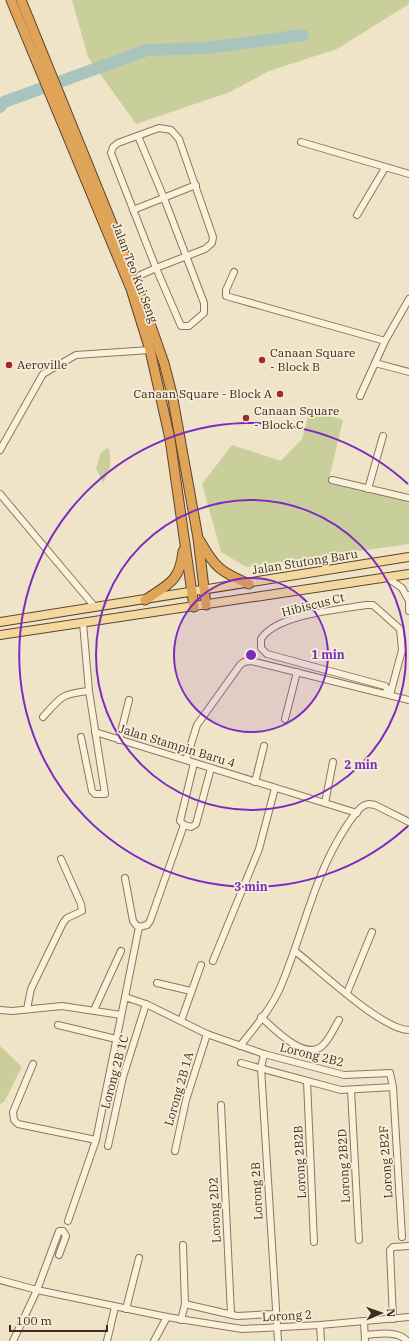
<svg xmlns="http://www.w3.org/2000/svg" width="409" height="1341" font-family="'IBM Plex Serif',serif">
<rect width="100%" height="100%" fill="#f0e4c8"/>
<g fill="#c9cf9b">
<path d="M72,0H409V4L337,49L269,71L230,92L136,124L88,57Z"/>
<path d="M310,410L343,420L328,483L409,502V544L246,567L221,552L202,484L232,445L281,461L302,439Z"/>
<path d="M108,447C113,461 110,470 103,483L96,468L101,453Z"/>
<path d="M0,1046L22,1067L4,1102L0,1104Z"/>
</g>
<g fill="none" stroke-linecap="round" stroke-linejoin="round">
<path stroke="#a9c4bc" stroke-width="12" d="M0,107L4,102L147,50L208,48L303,35"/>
<g stroke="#8d765c" stroke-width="8">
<g id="minor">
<path d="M159,128L171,130L179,139L213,237L212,243L205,249L156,268L111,153L113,147L118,143Z"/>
<path d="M301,142L409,174"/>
<path d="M133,210L196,185"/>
<path d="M357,215L385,168"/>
<path d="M234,272L226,290V296L385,341L409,299"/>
<path d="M134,278L156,268L181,326H189L204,313V303L164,198L138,136"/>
<path d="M375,363L409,372"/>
<path d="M360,396L385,341"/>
<path d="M0,450L43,374L76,355L150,350"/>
<path d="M332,480L409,498"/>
<path d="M368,489L383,436"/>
<path d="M0,494L95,607"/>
<path d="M386,577L402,588L408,599"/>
<path d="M409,595V611"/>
<path d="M386,694L387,688L385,686L267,654L261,648V639C277,614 338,610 366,605H373L400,629L402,650L390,695"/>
<path d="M43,717C62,696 61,694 89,691"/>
<path d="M285,719L297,672"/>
<path d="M95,732L357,813"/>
<path d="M81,737L92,791L95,794H105L89,691L83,623"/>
<path d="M119,740L129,700"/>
<path d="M186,760L197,725L240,665L244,662L251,661L409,700"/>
<path d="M194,763L180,821L184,825L191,827L196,824L211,768"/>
<path d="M255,782L264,746"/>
<path d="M325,803L333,762"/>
<path d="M125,878L133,921L136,925L139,927"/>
<path d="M139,927L147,925L150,921L184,825"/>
<path d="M295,951C318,969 382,1030 409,1030"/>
<path d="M213,961L259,849L275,788"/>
<path d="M157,983L191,991"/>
<path d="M347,993L372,932"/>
<path d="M125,997L139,927"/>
<path d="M27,1009L31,989L63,923L67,918L82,911L81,904L61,859"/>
<path d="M0,1010L12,1011L62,1006L121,1015"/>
<path d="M94,1010L121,951"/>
<path d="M261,1017C273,1028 307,1064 324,1044C330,1038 334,1028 339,1020"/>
<path d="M181,1021L201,965"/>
<path d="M58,1025L116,1039"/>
<path d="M240,1046C254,1028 271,1009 280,988C303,935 313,878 344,830C349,822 356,811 363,806C367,803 371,804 375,805L409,822"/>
<path d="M264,1054L261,1068L278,1341"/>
<path d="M241,1063L341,1090L393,1087"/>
<path d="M33,1064L13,1112L14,1120L18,1124L96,1140L125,997L146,1004L207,1034L264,1054L344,1075L390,1073L393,1087L402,1237"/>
<path d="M307,1081L314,1242"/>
<path d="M351,1090L359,1240"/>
<path d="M221,1105L231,1314"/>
<path d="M108,1146L123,1077L146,1004"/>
<path d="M175,1151L186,1100L207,1034"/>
<path d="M68,1221L96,1140"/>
<path d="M0,1280L37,1290L59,1231H63L66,1236L59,1255"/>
<path d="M185,1304L237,1316L275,1314"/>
<path d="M126,1309L139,1258"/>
<path d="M393,1319L390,1250L393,1247L409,1246"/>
<path d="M181,1320L185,1304L183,1245"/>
<path d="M364,1321L365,1341"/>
<path d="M320,1325L321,1341"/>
<path d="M365,1335C378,1334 398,1330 407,1341"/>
<path d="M13,1341L37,1290L167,1317L242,1329L320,1325L409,1317"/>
<path d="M107,1341L115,1307"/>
<path d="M154,1341L167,1317"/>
</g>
</g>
<g stroke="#5b4430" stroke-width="10">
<g id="major">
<path d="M0,622L409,557"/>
<path d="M0,635L409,574"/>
</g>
</g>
<g stroke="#5b4430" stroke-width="11">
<g id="highway">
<path d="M11,0L131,289L150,350L170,439L194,607"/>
<path d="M21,0L134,278L164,363L172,394L198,538L206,605"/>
<path d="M200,541C215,568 221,572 249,584"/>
<path d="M145,600C169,584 180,581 183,551"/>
</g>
</g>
<use href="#minor" stroke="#faf1dc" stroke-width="6"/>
<use href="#major" stroke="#f3d9a0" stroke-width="8"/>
<use href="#highway" stroke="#e0a458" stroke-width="9"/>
</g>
<circle cx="251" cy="655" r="77" fill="#7b2cbf" fill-opacity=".12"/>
<g fill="none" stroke="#7b2cbf" stroke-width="2">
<circle cx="251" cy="655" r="77"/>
<circle cx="251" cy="655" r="155"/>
<path d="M408 826A232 232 0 1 1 408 484"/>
</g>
<g fill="#9e2a2b" stroke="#f7eed8" stroke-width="1.5">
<circle cx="262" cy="360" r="4"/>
<circle cx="9" cy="365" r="4"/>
<circle cx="280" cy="394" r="4"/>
<circle cx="246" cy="418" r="4"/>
</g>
<g text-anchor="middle" stroke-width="3.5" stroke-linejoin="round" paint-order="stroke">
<g font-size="12" fill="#3d2e20" stroke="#f7eed8">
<text transform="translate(135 273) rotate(69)" y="4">Jalan Teo Kui Seng</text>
<text transform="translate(305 562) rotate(-9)" y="4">Jalan Stutong Baru</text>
<text transform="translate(313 605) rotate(-14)" y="4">Hibiscus Ct</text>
<text transform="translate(177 746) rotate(17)" y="4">Jalan Stampin Baru 4</text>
<text transform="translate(312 1055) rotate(14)" y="4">Lorong 2B2</text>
<text transform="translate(115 1072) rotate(-75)" y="4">Lorong 2B 1C</text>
<text transform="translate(179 1089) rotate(-74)" y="4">Lorong 2B 1A</text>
<text transform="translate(300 1162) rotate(-93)" y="4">Lorong 2B2B</text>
<text transform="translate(386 1162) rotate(-94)" y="4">Lorong 2B2F</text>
<text transform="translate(344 1166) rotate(-93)" y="4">Lorong 2B2D</text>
<text transform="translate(257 1191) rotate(-93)" y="4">Lorong 2B</text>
<text transform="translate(215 1210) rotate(-93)" y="4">Lorong 2D2</text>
<text transform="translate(287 1316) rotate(-3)" y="4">Lorong 2</text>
</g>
<g font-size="12" fill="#3d2e20" stroke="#f7eed8" text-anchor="start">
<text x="270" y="357">Canaan Square<tspan x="270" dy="14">- Block B</tspan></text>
<text x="17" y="369">Aeroville</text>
<text x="272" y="398" text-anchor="end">Canaan Square - Block A</text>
<text x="254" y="415">Canaan Square<tspan x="254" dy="14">- Block C</tspan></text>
</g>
</g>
<circle cx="251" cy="655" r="6" fill="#7b2cbf" stroke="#f7eed8" stroke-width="2"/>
<g font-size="12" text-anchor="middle" font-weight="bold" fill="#7b2cbf" stroke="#f7eed8" stroke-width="3.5" stroke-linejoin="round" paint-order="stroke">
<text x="328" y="659">1 min</text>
<text x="361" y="769">2 min</text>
<text x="251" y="891">3 min</text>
</g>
<g transform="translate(381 1313) rotate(88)" stroke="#f7eed8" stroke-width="3" paint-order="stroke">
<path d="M0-3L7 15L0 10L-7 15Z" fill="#3d2e20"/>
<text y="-6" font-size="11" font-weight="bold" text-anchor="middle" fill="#3d2e20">N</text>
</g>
<path d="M10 1325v6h97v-6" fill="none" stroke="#3d2e20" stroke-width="2"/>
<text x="16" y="1325" font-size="12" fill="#3d2e20" stroke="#f7eed8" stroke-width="3" paint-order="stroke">100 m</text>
</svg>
